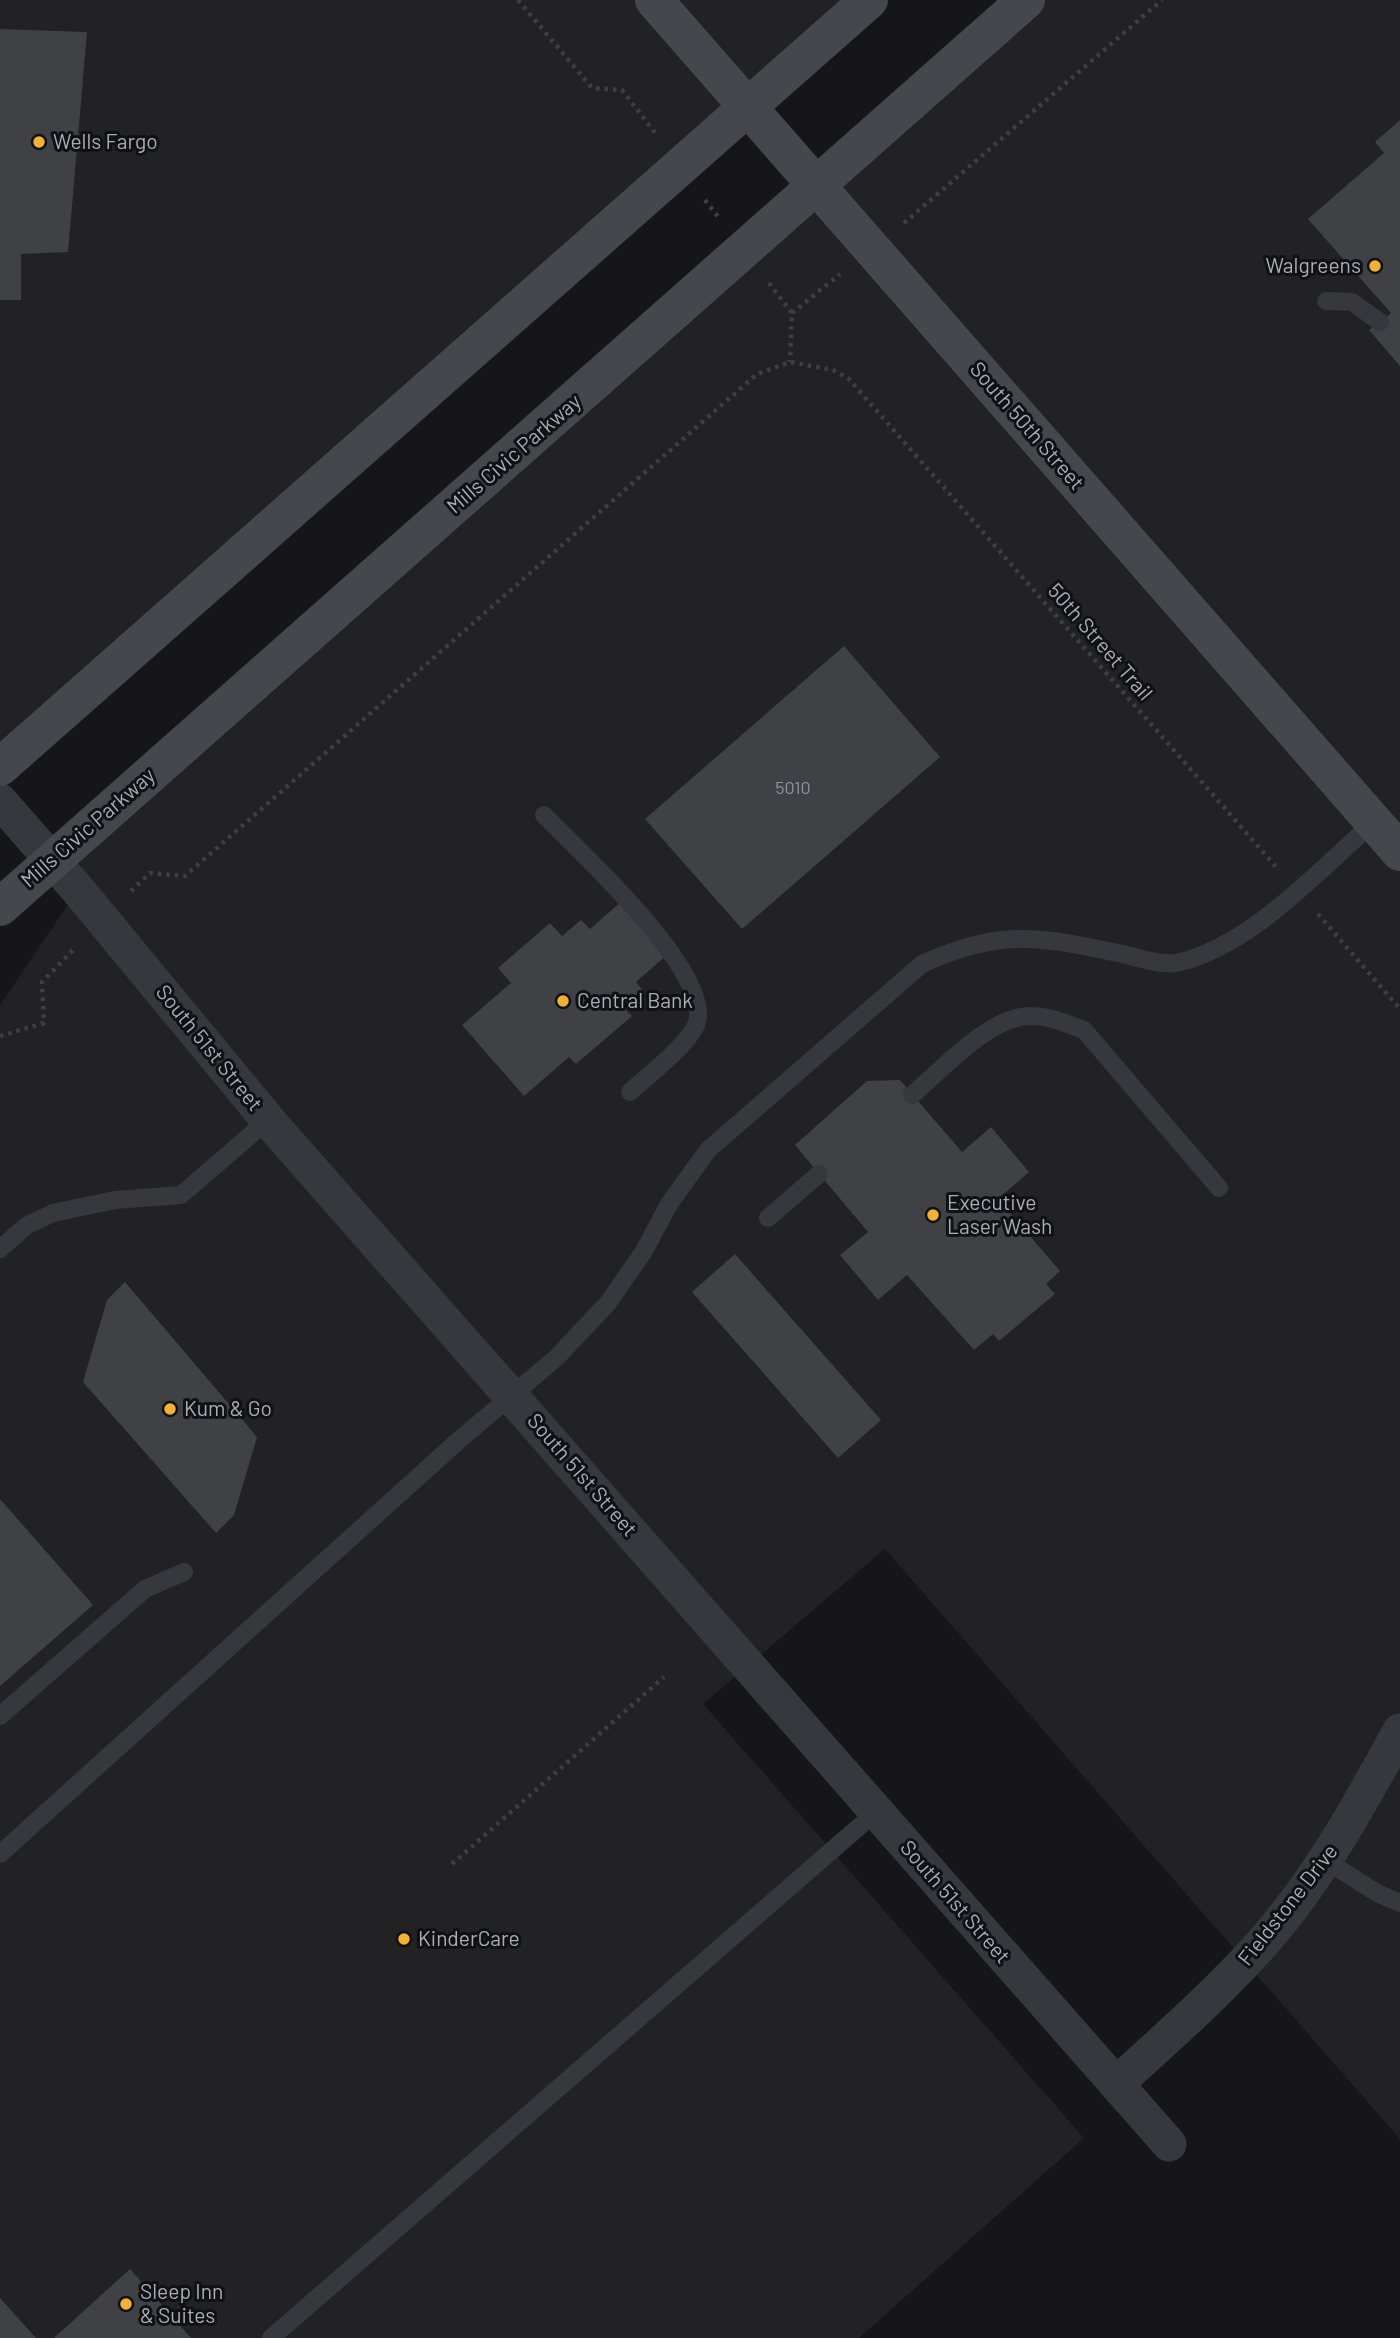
<svg xmlns="http://www.w3.org/2000/svg" width="1400" height="2338" font-family="Barlow,sans-serif">
<rect width="100%" height="100%" fill="#161618"/>
<g fill="#222225">
<path d="M0,0H869L0,767Z"/>
<path d="M1026,0H1400V2139L885,1549L703,1704L1084,2138L859,2338H0V1005L78,890L51,860Z"/>
</g>
<g fill="#404145">
<path d="M0,29L87,32L68,252L21,254V300H0Z"/>
<path d="M1400,120V366L1369,330L1391,313L1308,219L1384,153L1375,142Z"/>
<path d="M844,646L940,757L742,929L645,819Z"/>
<path d="M622,901L668,954L636,982L645,993L626,1010L632,1016L576,1064L569,1057L524,1096L462,1025L511,983L498,968L550,923L562,936L581,920L590,929Z"/>
<path d="M900,1080L962,1152L991,1127L1029,1172L998,1199L1060,1271L1046,1284L1055,1294L999,1341L993,1334L974,1350L907,1275L878,1300L840,1255L868,1232L795,1145L867,1081Z"/>
<path d="M735,1254L881,1420L838,1458L692,1292Z"/>
<path d="M125,1282L257,1437L234,1515L216,1533L83,1382L107,1300Z"/>
<path d="M0,1499L93,1605L0,1686Z"/>
<path d="M130,2269L191,2338H54Z"/>
<path d="M0,2298L36,2338H0Z"/>
</g>
<g fill="none" stroke-linecap="round" stroke-linejoin="round">
<g stroke="#3d3f44" stroke-width="4.5" stroke-dasharray="3.5 5" stroke-linecap="butt">
<path d="M518,0L592,88L622,90L656,134"/>
<path d="M705,200L719,218"/>
<path d="M904,223L1162,0"/>
<path d="M769,283L792,313L790,362"/>
<path d="M792,313L840,274"/>
<path d="M131,891L150,873L185,876L757,374L790,362L833,370L848,378L1277,868"/>
<path d="M1318,914L1400,1009"/>
<path d="M0,1036L44,1023L42,982L76,947"/>
<path d="M452,1864L664,1677"/>
</g>
<g stroke="#37383d" stroke-width="18">
<path d="M1326,301L1352,302L1380,322"/>
<path d="M544,815C580,852 711,971 697,1022C691,1043 646,1077 630,1092"/>
<path d="M912,1095C943,1069 990,1015 1032,1016C1050,1016 1067,1024 1084,1030L1219,1188"/>
<path d="M768,1218L819,1174"/>
<path d="M0,1249L26,1226L53,1213L115,1200L181,1195L268,1120"/>
<path d="M0,1716L145,1589L184,1572"/>
<path d="M0,1854L458,1441L556,1358L608,1303L644,1251L669,1204L708,1150L922,964C1000,929 1037,936 1118,953C1134,956 1160,966 1176,963C1250,947 1318,871 1374,822"/>
<path d="M1325,1860L1377,1893L1400,1903"/>
<path d="M271,2338L876,1812"/>
</g>
<g stroke="#37383d" stroke-width="35">
<path d="M0,801L78,890L268,1120L1169,2144"/>
<path d="M1116,2084C1167,2038 1219,1992 1265,1940C1320,1877 1360,1804 1400,1731"/>
</g>
<g stroke="#45474d" stroke-width="38">
<path d="M654,0L1400,852"/>
<path d="M0,767L869,0"/>
<path d="M0,907L1026,0"/>
</g>
</g>
<g fill="#f2b134" stroke="#111113" stroke-width="2.5">
<circle cx="39" cy="142" r="7"/>
<circle cx="1375" cy="266" r="7"/>
<circle cx="563" cy="1001" r="7"/>
<circle cx="933" cy="1215" r="7"/>
<circle cx="170" cy="1409" r="7"/>
<circle cx="404" cy="1939" r="7"/>
<circle cx="126" cy="2304" r="7"/>
</g>
<g text-anchor="middle" stroke-width="6" stroke-linejoin="round" paint-order="stroke">
<g font-size="18" fill="#8e929b">
<text x="793" y="794">5010</text>
</g>
<g font-size="21" fill="#a8adb8" stroke="#111113" text-anchor="start">
<text x="53" y="149">Wells Fargo</text>
<text x="1361" y="273" text-anchor="end">Walgreens</text>
<text x="577" y="1008">Central Bank</text>
<text x="947" y="1210">Executive<tspan x="947" dy="24">Laser Wash</tspan></text>
<text x="184" y="1416">Kum &amp; Go</text>
<text x="418" y="1946">KinderCare</text>
<text x="140" y="2299">Sleep Inn<tspan x="140" dy="24">&amp; Suites</tspan></text>
</g>
<g font-size="21" fill="#a8adb8" stroke="#111113">
<text transform="translate(1027 426) rotate(49)" y="7">South 50th Street</text>
<text transform="translate(514 454) rotate(-41)" y="7">Mills Civic Parkway</text>
<text transform="translate(1100 642) rotate(49)" y="7">50th Street Trail</text>
<text transform="translate(88 828) rotate(-41)" y="7">Mills Civic Parkway</text>
<text transform="translate(209 1048) rotate(51)" y="7">South 51st Street</text>
<text transform="translate(582 1475) rotate(49)" y="7">South 51st Street</text>
<text transform="translate(955 1902) rotate(49)" y="7">South 51st Street</text>
<text transform="translate(1288 1905) rotate(-52)" y="7">Fieldstone Drive</text>
</g>
</g>
</svg>
